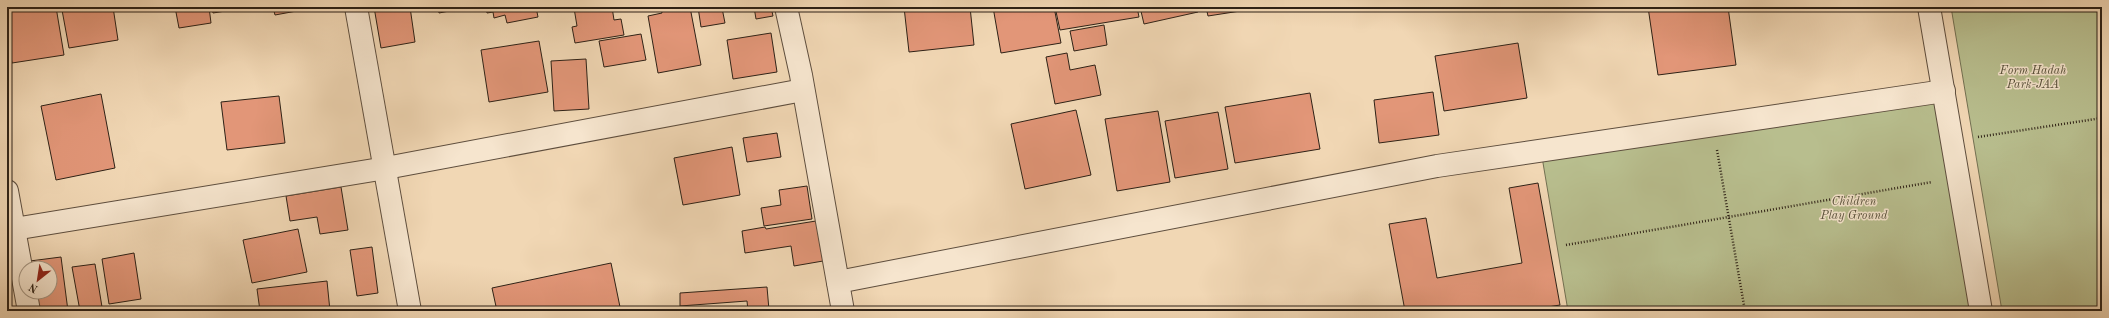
<svg xmlns="http://www.w3.org/2000/svg" width="2109" height="318" font-family="'Old Standard TT',serif">
<rect width="100%" height="100%" fill="#f1d7b4"/>
<filter id="stains"><feTurbulence type="fractalNoise" baseFrequency=".005" numOctaves="4"/><feColorMatrix values="0 0 0 0 .2 0 0 0 0 .09 0 0 0 0 .02 0 0 0 .5 -.17"/></filter>
<radialGradient id="worn" r=".72"><stop offset=".6" stop-color="#630" stop-opacity="0"/><stop offset="1" stop-color="#630" stop-opacity=".3"/></radialGradient>
<g fill="#b8be8e" stroke="#727052">
<path d="M1951,7H2102V311H2002Z"/>
<path d="M1944,91L1970,311H1568L1541,151Z"/>
</g>
<g fill="#e29678" stroke="#2d2116">
<path d="M32,7H56L64,55L12,63L7,32V11Z"/>
<path d="M82,7H113L118,40L69,48L62,10Z"/>
<path d="M175,7H209L211,23L179,28Z"/>
<path d="M212,7H250L213,13Z"/>
<path d="M273,7H301L302,10L275,15Z"/>
<path d="M374,7H410L415,42L381,48Z"/>
<path d="M438,7H470L439,13Z"/>
<path d="M486,7H536L538,17L507,23L505,15L494,18L493,12L487,13Z"/>
<path d="M612,7L614,20L621,19L624,35L575,43L572,27L577,26L574,8Z"/>
<path d="M661,7H690L701,65L658,73L648,16L662,13Z"/>
<path d="M698,7H728L722,8L725,23L701,27Z"/>
<path d="M754,7H771L773,16L756,19Z"/>
<path d="M904,7H970L974,45L909,52Z"/>
<path d="M993,7H1054L1061,43L1001,53Z"/>
<path d="M1055,7H1137L1139,17L1060,30Z"/>
<path d="M1140,7H1197L1198,12L1144,24Z"/>
<path d="M1206,7H1266L1208,16Z"/>
<path d="M1648,7H1728L1736,65L1658,75Z"/>
<path d="M1104,25L1107,45L1074,51L1070,31Z"/>
<path d="M771,33L777,72L733,79L727,40Z"/>
<path d="M641,34L646,60L604,67L599,41Z"/>
<path d="M539,41L548,92L489,102L481,50Z"/>
<path d="M1518,43L1527,98L1444,111L1435,56Z"/>
<path d="M1067,53L1070,70L1095,65L1101,95L1055,104L1046,57Z"/>
<path d="M586,59L589,109L554,111L551,61Z"/>
<path d="M1433,92L1439,135L1379,143L1374,100Z"/>
<path d="M1310,93L1320,149L1235,163L1225,107Z"/>
<path d="M101,94L115,168L56,180L41,106Z"/>
<path d="M279,96L285,143L227,150L221,102Z"/>
<path d="M1076,110L1091,175L1025,189L1011,124Z"/>
<path d="M1158,111L1170,182L1117,191L1105,119Z"/>
<path d="M1218,112L1228,169L1175,178L1165,121Z"/>
<path d="M777,133L781,157L747,162L743,138Z"/>
<path d="M732,147L740,195L683,205L674,158Z"/>
<path d="M1538,183L1560,305L1524,311H1405L1389,224L1426,218L1437,278L1522,263L1509,188Z"/>
<path d="M807,186L812,219L764,226L761,208L781,205L779,190Z"/>
<path d="M341,187L348,230L320,234L317,217L290,221L286,196Z"/>
<path d="M816,221L823,261L794,266L791,246L745,253L742,231L765,227L766,229Z"/>
<path d="M298,229L307,272L252,283L243,240Z"/>
<path d="M372,247L378,293L357,296L350,250Z"/>
<path d="M134,253L141,299L109,304L102,259Z"/>
<path d="M61,257L68,311H37L34,292H50V268H31L30,261Z"/>
<path d="M611,263L620,307L602,311H497L492,288Z"/>
<path d="M95,264L102,307L80,311L72,267Z"/>
<path d="M327,281L330,311H260L257,289Z"/>
<path d="M767,287L769,310L748,311L747,301L680,306V293Z"/>
</g>
<g fill="none" stroke-linecap="round" stroke-linejoin="round">
<g stroke="#5e4e3e" stroke-width="24">
<g id="street">
<path d="M356,7L410,311"/>
<path d="M786,7L801,75L843,311"/>
<path d="M1929,7L1981,311"/>
<path d="M7,191L29,311"/>
<path d="M14,229L386,168L803,90"/>
<path d="M838,282L1437,166L1944,91"/>
</g>
</g>
<g stroke="#2d2116" stroke-width="2.5" stroke-dasharray="1 2" stroke-linecap="butt">
<path d="M1978,137L2102,118"/>
<path d="M1717,150L1745,311"/>
<path d="M1566,245L1932,182"/>
<path d="M1928,311L1954,307"/>
</g>
<use href="#street" stroke="#f6e5ce" stroke-width="22"/>
</g>
<g text-anchor="middle" stroke-width="3" stroke-linejoin="round" paint-order="stroke">
<g font-size="12" font-style="italic" fill="#57503a" stroke="#f6e5ce">
<text x="2033" y="74">Form Hadah<tspan x="2033" dy="14">Park-JAA</tspan></text>
<text x="1854" y="205">Children<tspan x="1854" dy="14">Play Ground</tspan></text>
</g>
</g>
<rect width="2109" height="318" fill="none" stroke="#f1d7b4" stroke-width="24"/>
<rect x="8" y="8" width="2093" height="302" fill="none" stroke="#2d2116" stroke-width="2"/>
<rect x="12" y="12" width="2085" height="294" fill="none" stroke="#2d2116"/>
<g transform="translate(38 280) rotate(210)"><circle r="19" fill="#f6e5ce" stroke="#a69784"/>
<path d="M0-3L7 15L0 10L-7 15Z" fill="#8f2418"/>
<text y="-6" font-size="11" font-weight="bold" text-anchor="middle" fill="#2d2116">N</text>
</g>
<rect width="100%" height="100%" filter="url(#stains)"/>
<rect width="100%" height="100%" fill="url(#worn)"/>
</svg>
